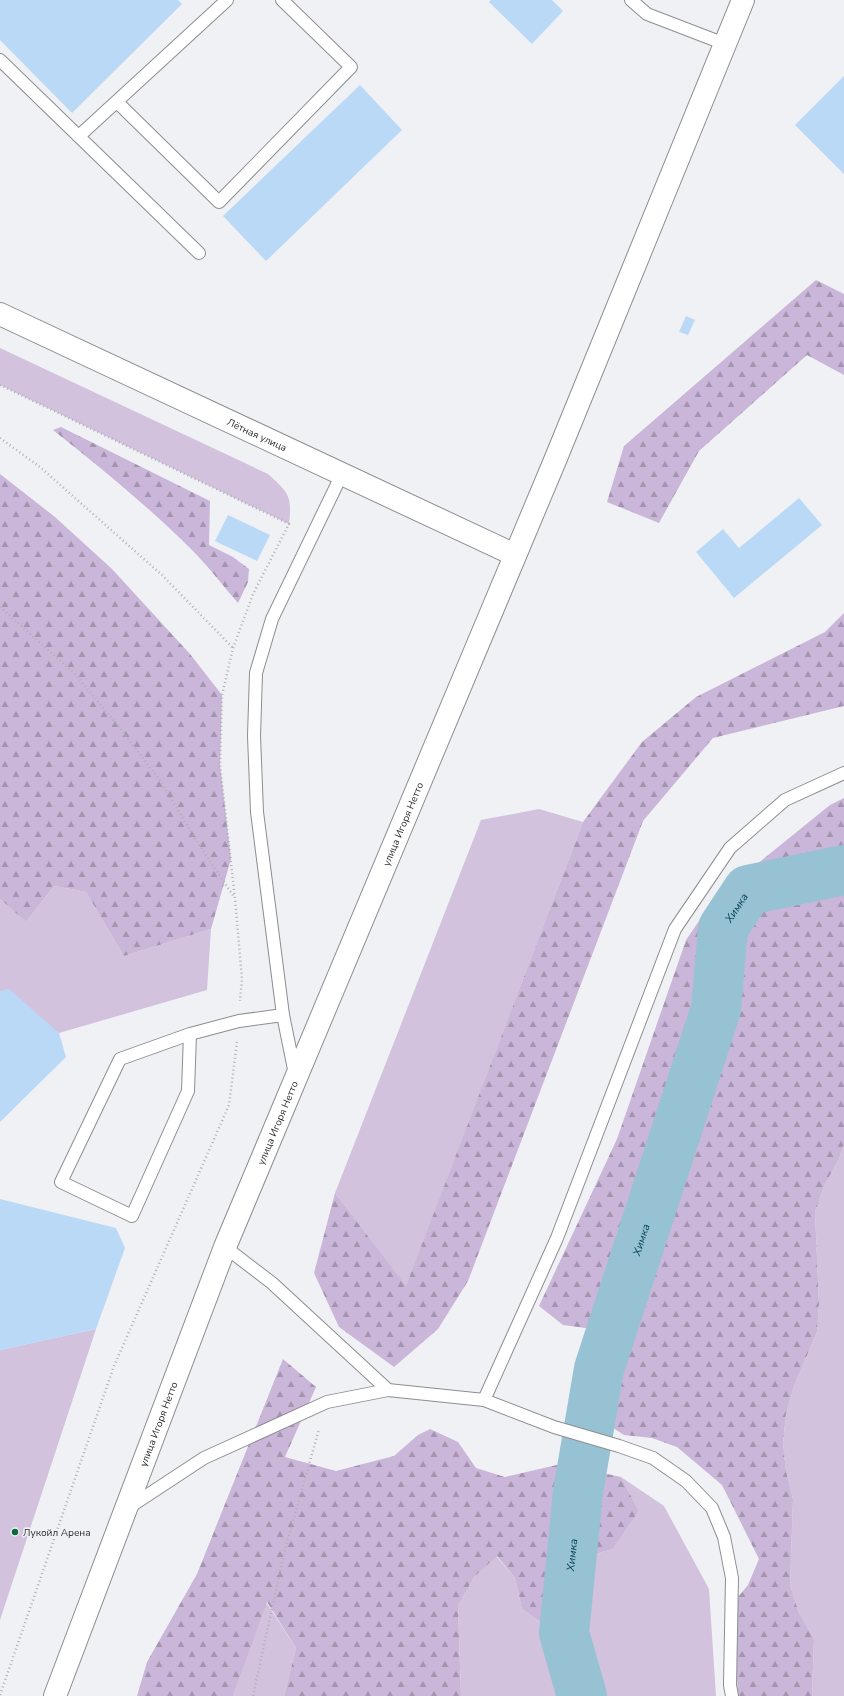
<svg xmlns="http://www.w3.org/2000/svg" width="844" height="1696" font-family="'Nunito Sans',sans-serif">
<defs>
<pattern id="forest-firs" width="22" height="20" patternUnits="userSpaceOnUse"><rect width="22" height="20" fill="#cab6d8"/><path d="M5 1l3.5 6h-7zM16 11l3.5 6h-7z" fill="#a494b0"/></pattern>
</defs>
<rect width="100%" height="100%" fill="#f0f1f5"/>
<g fill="#d2c2dd">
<path d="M0,348L268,474C289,493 292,496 289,524L0,385Z"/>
<path d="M539,809L583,822L406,1287L335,1193L481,820Z"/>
<path d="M54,886L86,892L124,956L211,929L207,990L59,1033L0,991V899L26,922Z"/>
<path d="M844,1144V1696H812L814,1639L799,1613L790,1585L793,1499L786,1471L783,1443L786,1414L794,1386L817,1332L819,1303L815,1212L825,1184L839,1159Z"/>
<path d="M96,1329L0,1620V1350Z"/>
<path d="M621,1477L664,1506L709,1589L716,1696H461L458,1606L474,1577L496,1556L515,1578L522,1609L549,1628L553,1566L613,1549L639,1511Z"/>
<path d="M266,1602L296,1648L284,1696H233Z"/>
</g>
<g fill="url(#forest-firs)">
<path d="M816,280L844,294V375L807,355L699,451L659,523L607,502L624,446Z"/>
<path d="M61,427L210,501L209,545L233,557L249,569L248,582L238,603C223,586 209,567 192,550C149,507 101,468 53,430Z"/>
<path d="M0,474L55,517L112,569L190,654L222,695L220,765L231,859L211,929L124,956L86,892L54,886L26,922L0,899Z"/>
<path d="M844,613V706L713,738L643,821L468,1281L438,1329L394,1367L339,1327L314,1273L335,1193L406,1286L583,822L642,742L696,697L825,632Z"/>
<path d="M844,798V1144L839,1159L825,1184L815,1212L819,1303L817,1332L794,1386L786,1414L783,1443L786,1471L793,1499L790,1585L799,1613L814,1639L812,1696H738L733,1603L748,1585L759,1559L722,1485L677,1447L652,1438L624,1435L598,1418L579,1394L580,1380L588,1368L601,1341L593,1329L563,1325L539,1306L617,1139L686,940L714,899L830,805Z"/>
<path d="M283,1359L316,1387L285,1457L336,1471L394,1456L418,1435L430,1429L458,1442L476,1468L505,1477L561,1464L621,1477L639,1511L613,1549L553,1566L549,1628L522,1609L515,1578L497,1556L474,1577L458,1606L461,1696H284L296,1648L267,1602L233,1696H137L147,1662L197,1574Z"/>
</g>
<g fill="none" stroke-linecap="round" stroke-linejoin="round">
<path stroke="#96c2d3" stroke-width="50" id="s1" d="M582,1696L564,1633L578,1492L599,1369L716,1009L723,928L748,890L844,870"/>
</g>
<g fill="#b9d9f6">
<path d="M0,0H178L182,4L72,113L0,40Z"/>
<path d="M491,0H552L563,11L532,44L489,2Z"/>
<path d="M844,76V174L795,125Z"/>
<path d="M360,85L402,130L266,261L223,216Z"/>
<path d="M686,316L695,320L688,335L679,332Z"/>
<path d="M799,498L822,525L734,598L696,552L723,529L739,548Z"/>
<path d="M228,515L270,535L257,561L215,541Z"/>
<path d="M9,989L59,1033L66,1057L0,1122V991Z"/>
<path d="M0,1199L116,1228L125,1248L96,1329L0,1350Z"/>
</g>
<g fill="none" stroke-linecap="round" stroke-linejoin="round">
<g stroke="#8c8e91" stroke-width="14">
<g id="service">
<path d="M631,0L647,14L725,44"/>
<path d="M0,60L199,253"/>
<path d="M117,102L219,202L351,67L282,0"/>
<path d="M79,136L227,0"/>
<path d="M190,1034L188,1091L132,1216L61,1182L120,1059L190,1034L239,1021L283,1015"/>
<path d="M295,1074L283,1015L257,812L254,736L256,673L272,619L342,474"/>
<path d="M225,1247L272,1283L388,1390L484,1400L554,1427L619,1446L653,1458L686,1481L712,1508L724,1537L732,1578L730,1685L732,1696"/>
<path d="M484,1400L557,1238L675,929L730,848L785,800L844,773"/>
<path d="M128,1508L204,1458L327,1402L388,1390"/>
</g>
</g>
<g stroke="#8c8e91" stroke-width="24">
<g id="minor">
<path id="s2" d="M0,314L515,555"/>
<path id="s3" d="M55,1696L225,1247L556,458L743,0"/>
</g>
</g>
<g stroke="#afb0b3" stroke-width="2.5" stroke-dasharray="1 3" stroke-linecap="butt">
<path d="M0,385L289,524L253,594L233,648L222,695L220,765L235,899L242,979L240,1001"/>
<path d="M0,438L40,467L162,575L233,648"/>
<path d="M0,607L74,673L119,727L159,779L196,840L234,897"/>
<path d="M0,1695L114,1366L229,1105L237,1042"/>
<path d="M253,1696L284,1553L319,1429"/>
</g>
<use href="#service" stroke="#fff" stroke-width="12"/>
<use href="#minor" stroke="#fff" stroke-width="22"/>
</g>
<circle fill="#0c6c40" stroke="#f0f1f5" stroke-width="1.5" cx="15" cy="1532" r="4"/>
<g text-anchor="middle" stroke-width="3" stroke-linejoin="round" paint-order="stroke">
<g font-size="10" fill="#2b2c2d" stroke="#f0f1f5">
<text dy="4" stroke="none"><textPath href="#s2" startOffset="284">Лётная улица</textPath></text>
<text dy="4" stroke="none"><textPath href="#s3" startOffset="939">улица Игоря Нетто</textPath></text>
<text dy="4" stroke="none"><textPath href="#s3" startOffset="615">улица Игоря Нетто</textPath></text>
<text dy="4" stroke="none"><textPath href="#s3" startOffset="291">улица Игоря Нетто</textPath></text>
</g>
<g font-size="10" fill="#2b2c2d" stroke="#f0f1f5" text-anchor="start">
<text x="23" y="1536">Лукойл Арена</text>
</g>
<g font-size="11" font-style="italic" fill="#004052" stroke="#f0f1f5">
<text dy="4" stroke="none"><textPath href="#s1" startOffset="816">Химка</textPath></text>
<text dy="4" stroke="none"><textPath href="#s1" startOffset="468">Химка</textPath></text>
<text dy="4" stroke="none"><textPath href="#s1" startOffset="144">Химка</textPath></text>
</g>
</g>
</svg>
